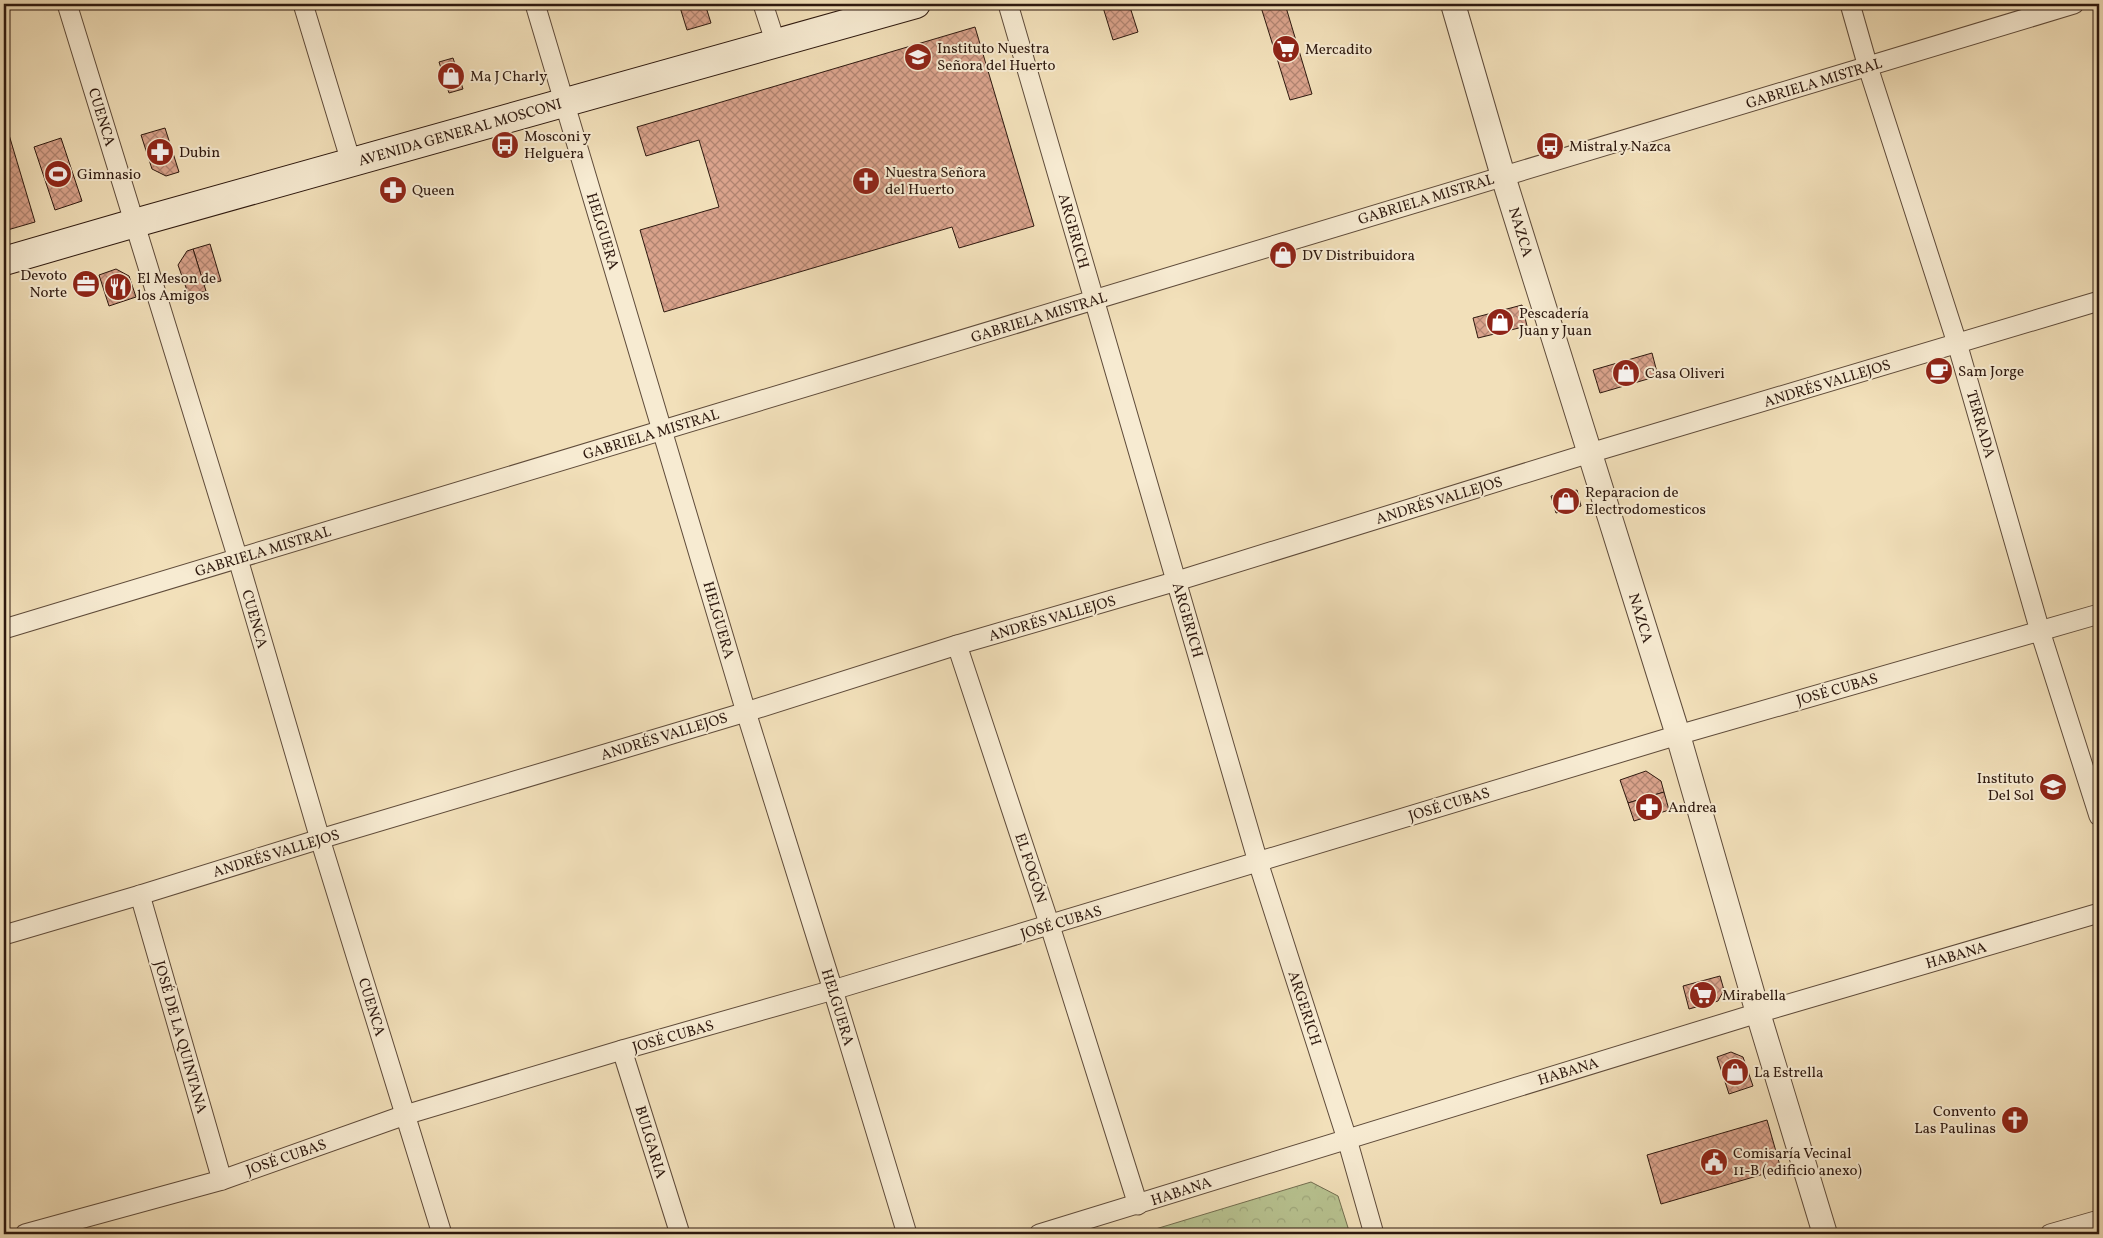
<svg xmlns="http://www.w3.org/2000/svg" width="2103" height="1238" font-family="Vollkorn,serif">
<defs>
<pattern id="park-crowns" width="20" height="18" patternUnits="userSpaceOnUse" patternTransform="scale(1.25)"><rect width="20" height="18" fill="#b8c391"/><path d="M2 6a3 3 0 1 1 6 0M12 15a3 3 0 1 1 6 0" fill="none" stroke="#9ea77c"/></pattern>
<pattern id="building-cross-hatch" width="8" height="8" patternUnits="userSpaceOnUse" patternTransform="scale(1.25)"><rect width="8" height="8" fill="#daa38c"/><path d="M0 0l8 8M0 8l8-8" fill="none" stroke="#b18471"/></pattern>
</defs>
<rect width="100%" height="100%" fill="#f2e0ba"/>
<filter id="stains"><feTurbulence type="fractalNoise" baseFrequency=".004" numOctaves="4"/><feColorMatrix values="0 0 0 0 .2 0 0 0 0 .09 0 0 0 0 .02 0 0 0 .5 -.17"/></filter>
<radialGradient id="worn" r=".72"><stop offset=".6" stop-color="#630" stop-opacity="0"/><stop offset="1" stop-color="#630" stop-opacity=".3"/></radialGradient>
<path fill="url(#park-crowns)" stroke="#736e50" d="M1311,1182L1338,1196L1350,1234H1139Z"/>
<g fill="url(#building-cross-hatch)" stroke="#2e190f">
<path d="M679,4H705L711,23L687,30Z"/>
<path d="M1102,4H1129L1138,32L1113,40Z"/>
<path d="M1260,4H1285L1312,94L1290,100Z"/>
<path d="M975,27L1034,226L959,248L952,227L664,312L640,230L719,207L699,140L646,156L637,127Z"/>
<path d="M453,58L463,89L449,93L439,62Z"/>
<path d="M4,118L35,222L4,231Z"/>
<path d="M165,128L179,172L166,176L152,169L141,135Z"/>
<path d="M61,138L82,201L55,210L34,147Z"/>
<path d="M210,244L221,281L204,285L193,249Z"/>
<path d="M193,249L206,291L189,296L178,265L187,251Z"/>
<path d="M116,269L129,276L136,297L109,306L99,275Z"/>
<path d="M1522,305L1527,326L1478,338L1473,318Z"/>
<path d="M1652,353L1658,376L1600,393L1593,370Z"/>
<path d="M1577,490L1581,506L1556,513L1551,496Z"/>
<path d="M1646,771L1661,781L1664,792L1628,803L1620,780Z"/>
<path d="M1664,792L1669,810L1634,821L1628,803Z"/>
<path d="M1720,976L1724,990L1718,1001L1689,1009L1683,986Z"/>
<path d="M1731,1052L1743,1057L1753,1086L1729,1094L1717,1057Z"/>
<path d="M1767,1120L1781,1169L1661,1204L1647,1155Z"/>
</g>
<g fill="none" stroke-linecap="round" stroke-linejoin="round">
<g stroke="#5f4b3a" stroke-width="21">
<g id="minor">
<path d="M67,4L238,559L320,839L442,1234"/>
<path d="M303,4L351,162"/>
<path d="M535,4L746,712L833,990L907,1234"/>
<path d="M763,4L776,44"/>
<path d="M1008,4L1258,862L1347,1139L1374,1234"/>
<path d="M1850,4L1868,67L1957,343L2040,631L2099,816"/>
<path d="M4,629L2074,4"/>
<path d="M957,645L1050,926L1138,1205"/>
<path d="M140,895L222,1180"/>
<path d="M4,935L140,895L320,839L746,712L957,645L1177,581L1590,453L2099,301"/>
<path d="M622,1050L680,1234"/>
<path d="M25,1234L222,1180L405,1115L622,1050L833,990L1678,735L2099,614"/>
<path d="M1039,1234L1758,1013L2099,913"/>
<path d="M2050,1234L2099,1220"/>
</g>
</g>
<g stroke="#5f4b3a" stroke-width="26">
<path id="tertiary" d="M1453,4L1503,176L1678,735L1758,1013L1825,1234"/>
</g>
<g stroke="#2e190f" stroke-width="30">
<path id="secondary" d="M4,261L135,223L916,4"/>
</g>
<use href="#minor" stroke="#f7ebd2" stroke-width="19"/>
<use href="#tertiary" stroke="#f7ebd2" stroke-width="24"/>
<use href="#secondary" stroke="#f7ebd2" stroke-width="28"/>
</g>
<defs>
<g id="supermarket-disc" transform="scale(1.4375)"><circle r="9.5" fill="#8f2418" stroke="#f7ebd2"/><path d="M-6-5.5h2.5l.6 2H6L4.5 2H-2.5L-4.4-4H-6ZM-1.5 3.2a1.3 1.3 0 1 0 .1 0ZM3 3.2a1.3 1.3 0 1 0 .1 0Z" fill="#fff"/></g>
<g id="school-disc" transform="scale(1.4375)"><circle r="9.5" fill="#8f2418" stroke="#f7ebd2"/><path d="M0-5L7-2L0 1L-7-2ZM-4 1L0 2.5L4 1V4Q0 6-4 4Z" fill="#fff"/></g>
<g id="shop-disc" transform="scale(1.4375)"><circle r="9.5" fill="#8f2418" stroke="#f7ebd2"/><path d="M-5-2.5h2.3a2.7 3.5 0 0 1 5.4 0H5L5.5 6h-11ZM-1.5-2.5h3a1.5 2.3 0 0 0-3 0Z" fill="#fff"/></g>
<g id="bus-disc" transform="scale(1.4375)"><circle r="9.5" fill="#8f2418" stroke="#f7ebd2"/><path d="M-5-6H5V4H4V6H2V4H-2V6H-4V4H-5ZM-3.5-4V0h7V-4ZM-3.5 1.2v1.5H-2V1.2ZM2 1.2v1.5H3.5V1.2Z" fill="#fff"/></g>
<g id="pharmacy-disc" transform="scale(1.4375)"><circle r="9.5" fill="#8f2418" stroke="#f7ebd2"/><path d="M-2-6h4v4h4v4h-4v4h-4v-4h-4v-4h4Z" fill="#fff"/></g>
<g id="stadium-disc" transform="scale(1.4375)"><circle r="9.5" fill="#8f2418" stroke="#f7ebd2"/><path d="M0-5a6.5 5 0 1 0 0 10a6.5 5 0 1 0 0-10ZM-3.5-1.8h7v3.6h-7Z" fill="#fff"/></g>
<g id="church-disc" transform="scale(1.4375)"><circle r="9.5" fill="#8f2418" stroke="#f7ebd2"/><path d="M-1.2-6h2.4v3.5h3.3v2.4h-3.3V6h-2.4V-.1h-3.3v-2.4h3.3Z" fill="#fff"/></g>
<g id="office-disc" transform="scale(1.4375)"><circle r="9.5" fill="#8f2418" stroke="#f7ebd2"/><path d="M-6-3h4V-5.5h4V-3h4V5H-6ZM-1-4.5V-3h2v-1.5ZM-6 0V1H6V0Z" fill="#fff"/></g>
<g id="restaurant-disc" transform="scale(1.4375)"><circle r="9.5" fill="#8f2418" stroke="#f7ebd2"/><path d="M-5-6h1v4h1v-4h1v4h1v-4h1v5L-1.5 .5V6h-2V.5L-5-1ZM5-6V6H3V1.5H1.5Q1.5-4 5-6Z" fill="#fff"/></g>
<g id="cafe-disc" transform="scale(1.4375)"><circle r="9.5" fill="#8f2418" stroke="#f7ebd2"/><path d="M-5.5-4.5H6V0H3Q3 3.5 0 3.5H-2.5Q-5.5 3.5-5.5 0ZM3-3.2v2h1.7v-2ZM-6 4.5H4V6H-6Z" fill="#fff"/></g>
<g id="civic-disc" transform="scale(1.4375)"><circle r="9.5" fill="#8f2418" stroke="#f7ebd2"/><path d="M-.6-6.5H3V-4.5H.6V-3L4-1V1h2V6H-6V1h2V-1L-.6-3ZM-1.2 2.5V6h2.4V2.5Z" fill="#fff"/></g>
</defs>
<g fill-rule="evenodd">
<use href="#supermarket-disc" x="1286" y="49"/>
<use href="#school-disc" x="918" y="57"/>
<use href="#shop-disc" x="451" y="76"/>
<use href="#bus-disc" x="505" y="145"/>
<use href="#bus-disc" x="1550" y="146"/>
<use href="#pharmacy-disc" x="160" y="152"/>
<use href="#stadium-disc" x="58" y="174"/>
<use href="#church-disc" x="866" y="181"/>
<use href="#pharmacy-disc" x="393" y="190"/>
<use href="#shop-disc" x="1283" y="255"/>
<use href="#office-disc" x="86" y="284"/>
<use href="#restaurant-disc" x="118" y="287"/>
<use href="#shop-disc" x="1500" y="322"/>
<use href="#cafe-disc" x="1939" y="371"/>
<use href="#shop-disc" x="1626" y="373"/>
<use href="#shop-disc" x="1566" y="501"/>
<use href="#school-disc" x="2053" y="787"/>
<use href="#pharmacy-disc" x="1649" y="807"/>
<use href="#supermarket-disc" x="1703" y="995"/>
<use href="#shop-disc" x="1735" y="1072"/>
<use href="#church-disc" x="2015" y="1120"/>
<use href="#civic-disc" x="1714" y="1162"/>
</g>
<g text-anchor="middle" stroke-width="4" stroke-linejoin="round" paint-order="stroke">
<g font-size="15" fill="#2e190f" stroke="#f7ebd2" text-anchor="start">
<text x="937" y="53">Instituto Nuestra<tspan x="937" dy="17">Señora del Huerto</tspan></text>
<text x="1305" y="54">Mercadito</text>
<text x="470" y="81">Ma J Charly</text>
<text x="524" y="141">Mosconi y<tspan x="524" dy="17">Helguera</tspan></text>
<text x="1569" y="151">Mistral y Nazca</text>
<text x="179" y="157">Dubin</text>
<text x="885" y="177">Nuestra Señora<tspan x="885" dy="17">del Huerto</tspan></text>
<text x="77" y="179">Gimnasio</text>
<text x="412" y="195">Queen</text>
<text x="1302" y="260">DV Distribuidora</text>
<text x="67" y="280" text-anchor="end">Devoto<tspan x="67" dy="17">Norte</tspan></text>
<text x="137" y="283">El Meson de<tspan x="137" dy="17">los Amigos</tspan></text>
<text x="1519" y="318">Pescadería<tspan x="1519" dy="17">Juan y Juan</tspan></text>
<text x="1958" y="376">Sam Jorge</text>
<text x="1645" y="378">Casa Oliveri</text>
<text x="1585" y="497">Reparacion de<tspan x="1585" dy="17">Electrodomesticos</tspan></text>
<text x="2034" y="783" text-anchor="end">Instituto<tspan x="2034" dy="17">Del Sol</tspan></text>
<text x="1668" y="812">Andrea</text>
<text x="1722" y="1000">Mirabella</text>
<text x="1754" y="1077">La Estrella</text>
<text x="1996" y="1116" text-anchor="end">Convento<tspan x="1996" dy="17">Las Paulinas</tspan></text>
<text x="1733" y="1158">Comisaría Vecinal<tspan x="1733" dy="17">11-B (edificio anexo)</tspan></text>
</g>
<g font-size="15" fill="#2e190f" stroke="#f7ebd2">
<text transform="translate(1814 83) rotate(-17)" y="5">GABRIELA MISTRAL</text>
<text transform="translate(102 117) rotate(73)" y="5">CUENCA</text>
<text transform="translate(460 132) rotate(-16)" y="5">AVENIDA GENERAL MOSCONI</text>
<text transform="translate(1426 199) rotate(-17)" y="5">GABRIELA MISTRAL</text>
<text transform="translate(603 231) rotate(73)" y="5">HELGUERA</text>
<text transform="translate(1074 231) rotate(74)" y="5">ARGERICH</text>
<text transform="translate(1521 232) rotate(73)" y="5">NAZCA</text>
<text transform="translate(1039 317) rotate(-17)" y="5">GABRIELA MISTRAL</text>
<text transform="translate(1827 383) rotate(-17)" y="5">ANDRÉS VALLEJOS</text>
<text transform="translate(1981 424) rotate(74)" y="5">TERRADA</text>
<text transform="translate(651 434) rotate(-17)" y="5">GABRIELA MISTRAL</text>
<text transform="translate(1439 500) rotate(-17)" y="5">ANDRÉS VALLEJOS</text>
<text transform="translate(263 551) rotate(-17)" y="5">GABRIELA MISTRAL</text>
<text transform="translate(1052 618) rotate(-16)" y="5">ANDRÉS VALLEJOS</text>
<text transform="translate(1641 618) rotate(73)" y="5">NAZCA</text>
<text transform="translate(255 619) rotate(74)" y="5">CUENCA</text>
<text transform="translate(719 620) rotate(74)" y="5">HELGUERA</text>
<text transform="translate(1188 620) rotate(74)" y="5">ARGERICH</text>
<text transform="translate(1837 689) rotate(-16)" y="5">JOSÉ CUBAS</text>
<text transform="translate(664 736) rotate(-17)" y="5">ANDRÉS VALLEJOS</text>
<text transform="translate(1449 804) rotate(-17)" y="5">JOSÉ CUBAS</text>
<text transform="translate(276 853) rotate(-17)" y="5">ANDRÉS VALLEJOS</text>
<text transform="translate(1031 868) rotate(72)" y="5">EL FOGÓN</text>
<text transform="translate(1061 922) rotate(-17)" y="5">JOSÉ CUBAS</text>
<text transform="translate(1956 955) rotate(-16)" y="5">HABANA</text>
<text transform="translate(372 1007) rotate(73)" y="5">CUENCA</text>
<text transform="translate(838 1007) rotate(73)" y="5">HELGUERA</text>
<text transform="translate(1305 1008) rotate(72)" y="5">ARGERICH</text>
<text transform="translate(673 1036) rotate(-16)" y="5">JOSÉ CUBAS</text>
<text transform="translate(181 1037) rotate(74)" y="5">JOSÉ DE LA QUINTANA</text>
<text transform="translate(1568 1071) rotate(-17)" y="5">HABANA</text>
<text transform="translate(651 1142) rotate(73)" y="5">BULGARIA</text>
<text transform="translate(286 1157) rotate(-19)" y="5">JOSÉ CUBAS</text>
<text transform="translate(1181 1191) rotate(-18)" y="5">HABANA</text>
</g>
</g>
<rect width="2103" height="1238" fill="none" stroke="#f2e0ba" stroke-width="20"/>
<rect x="5" y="5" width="2093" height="1228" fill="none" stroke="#2e190f" stroke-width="2.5"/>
<rect x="10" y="10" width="2083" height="1218" fill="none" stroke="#2e190f"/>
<rect width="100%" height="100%" filter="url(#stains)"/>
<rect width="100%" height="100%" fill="url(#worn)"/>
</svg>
